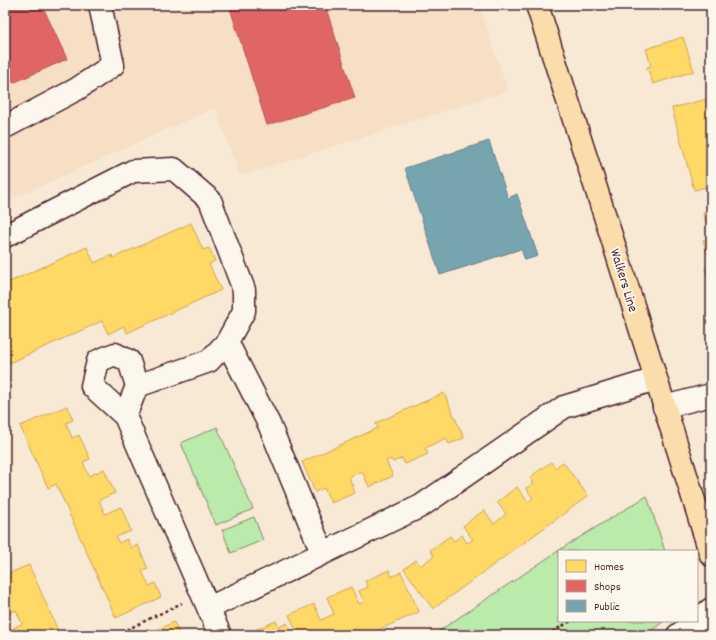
<svg xmlns="http://www.w3.org/2000/svg" width="716" height="640" font-family="Dekko,sans-serif">
<rect width="100%" height="100%" fill="#f8e9d5"/>
<filter id="ink" filterUnits="userSpaceOnUse"><feTurbulence type="fractalNoise" baseFrequency=".025" numOctaves="2"/><feDisplacementMap in="SourceGraphic" scale="8" xChannelSelector="R" yChannelSelector="G"/><feConvolveMatrix kernelMatrix="1 2 1 2 8 2 1 2 1" color-interpolation-filters="sRGB"/></filter>
<g filter="url(#ink)">
<path fill="#f6dfc5" d="M5,5H479L508,91L240,176L215,108L5,202Z"/>
<g fill="#bbebaa" stroke="#82856a">
<path d="M217,427L253,509L216,525L181,443Z"/>
<path d="M647,496L665,551H559V621H664L646,635H433L564,547Z"/>
<path d="M254,517L263,540L231,553L222,530Z"/>
</g>
<g fill="#ffd966" stroke="#c9a154">
<path d="M683,37L694,71L653,84L647,67L651,66L646,49Z"/>
<path d="M711,98V186L694,190L672,108Z"/>
<path d="M711,211V288L705,268L711,266L703,240L711,238L703,213Z"/>
<path d="M191,223L203,250L209,248L215,261L209,264L221,290L127,333L124,326L108,334L102,321L5,365V284L87,247L94,263L112,255L113,258Z"/>
<path d="M444,393L464,438L449,444L446,438L425,448L428,454L405,464L402,458L393,462L391,459L386,461L393,476L369,487L362,471L349,477L355,493L331,503L324,488L315,492L302,462L378,428L376,423Z"/>
<path d="M67,406L73,420L66,423L72,438L79,435L90,459L83,462L89,476L104,469L115,493L99,500L105,514L121,507L131,531L116,537L119,543L127,539L131,548L138,545L148,569L142,571L149,586L155,583L161,597L116,618L56,484L48,488L20,426Z"/>
<path d="M551,462L555,468L563,462L588,496L433,609L404,569L416,560L420,566L434,556L430,550L450,536L454,541L462,535L467,543L473,540L463,526L484,510L494,524L506,514L497,502L517,487L528,502L533,498L526,488L534,483L530,477Z"/>
<path d="M29,565L60,635H6L5,632L22,624L16,610L5,615V575Z"/>
<path d="M389,570L392,577L401,572L419,612L367,635H252L250,632L276,621L279,627L287,623L291,632L296,630L289,615L314,604L321,620L334,614L327,597L351,587L359,604L364,602L359,591L368,587L365,581Z"/>
<path d="M174,622L180,635H146Z"/>
</g>
<g fill="#e06666" stroke="#b35154">
<path d="M5,5H42L67,59L13,83L9,72L6,73L5,72Z"/>
<path d="M229,5H325L355,98L267,125Z"/>
</g>
<path fill="#76a5af" stroke="#697d87" d="M489,141L508,198L517,194L538,256L525,260L521,249L440,275L405,168Z"/>
<g fill="none" stroke-linecap="round" stroke-linejoin="round">
<g stroke="#4a1f2b" stroke-width="25">
<g id="minor">
<path d="M5,127L77,89L113,65L100,5"/>
<path d="M5,236L133,171L174,169L210,200L244,290V311L227,342L209,361L137,386"/>
<path d="M227,342L269,424L322,552"/>
<path d="M664,407L711,395"/>
<path d="M125,416L137,386L129,361L115,354L98,361L92,386L125,416L220,635"/>
<path d="M209,608L421,506L564,407L656,379"/>
<path d="M697,621L711,609"/>
<path d="M678,635L697,621"/>
</g>
</g>
<g stroke="#4a1f2b" stroke-width="25">
<path id="major" d="M537,5L611,235L711,555"/>
</g>
<g stroke="#4a1f2b" stroke-width="2.5" stroke-dasharray="3 3" stroke-linecap="butt">
<path d="M116,635L182,603"/>
<path d="M547,635L571,621"/>
</g>
<use href="#minor" stroke="#fbf7ec" stroke-width="22"/>
<use href="#major" stroke="#faddab" stroke-width="22"/>
</g>
</g>
<g text-anchor="middle" stroke-width="4" stroke-linejoin="round" paint-order="stroke">
<g font-size="14" fill="#4a1f2b" stroke="#fbf7ec">
<text transform="translate(625 280) rotate(73)" y="5">Walkers Line</text>
</g>
</g>
<rect width="716" height="640" fill="none" stroke="#fbf7ec" stroke-width="20"/>
<rect x="10" y="10" width="696" height="620" fill="none" stroke="#4a1f2b" stroke-width="1.5" filter="url(#ink)"/>
<rect x="558" y="550" width="140" height="72" fill="#fbf7ec" stroke="#b4a19f"/>
<rect x="566" y="560" width="20" height="12" fill="#ffd966" stroke="#b4a19f"/>
<text x="594" y="570" font-size="12" fill="#4a1f2b">Homes</text>
<rect x="566" y="580" width="20" height="12" fill="#e06666" stroke="#b4a19f"/>
<text x="594" y="590" font-size="12" fill="#4a1f2b">Shops</text>
<rect x="566" y="600" width="20" height="12" fill="#76a5af" stroke="#b4a19f"/>
<text x="594" y="610" font-size="12" fill="#4a1f2b">Public</text>
</svg>
